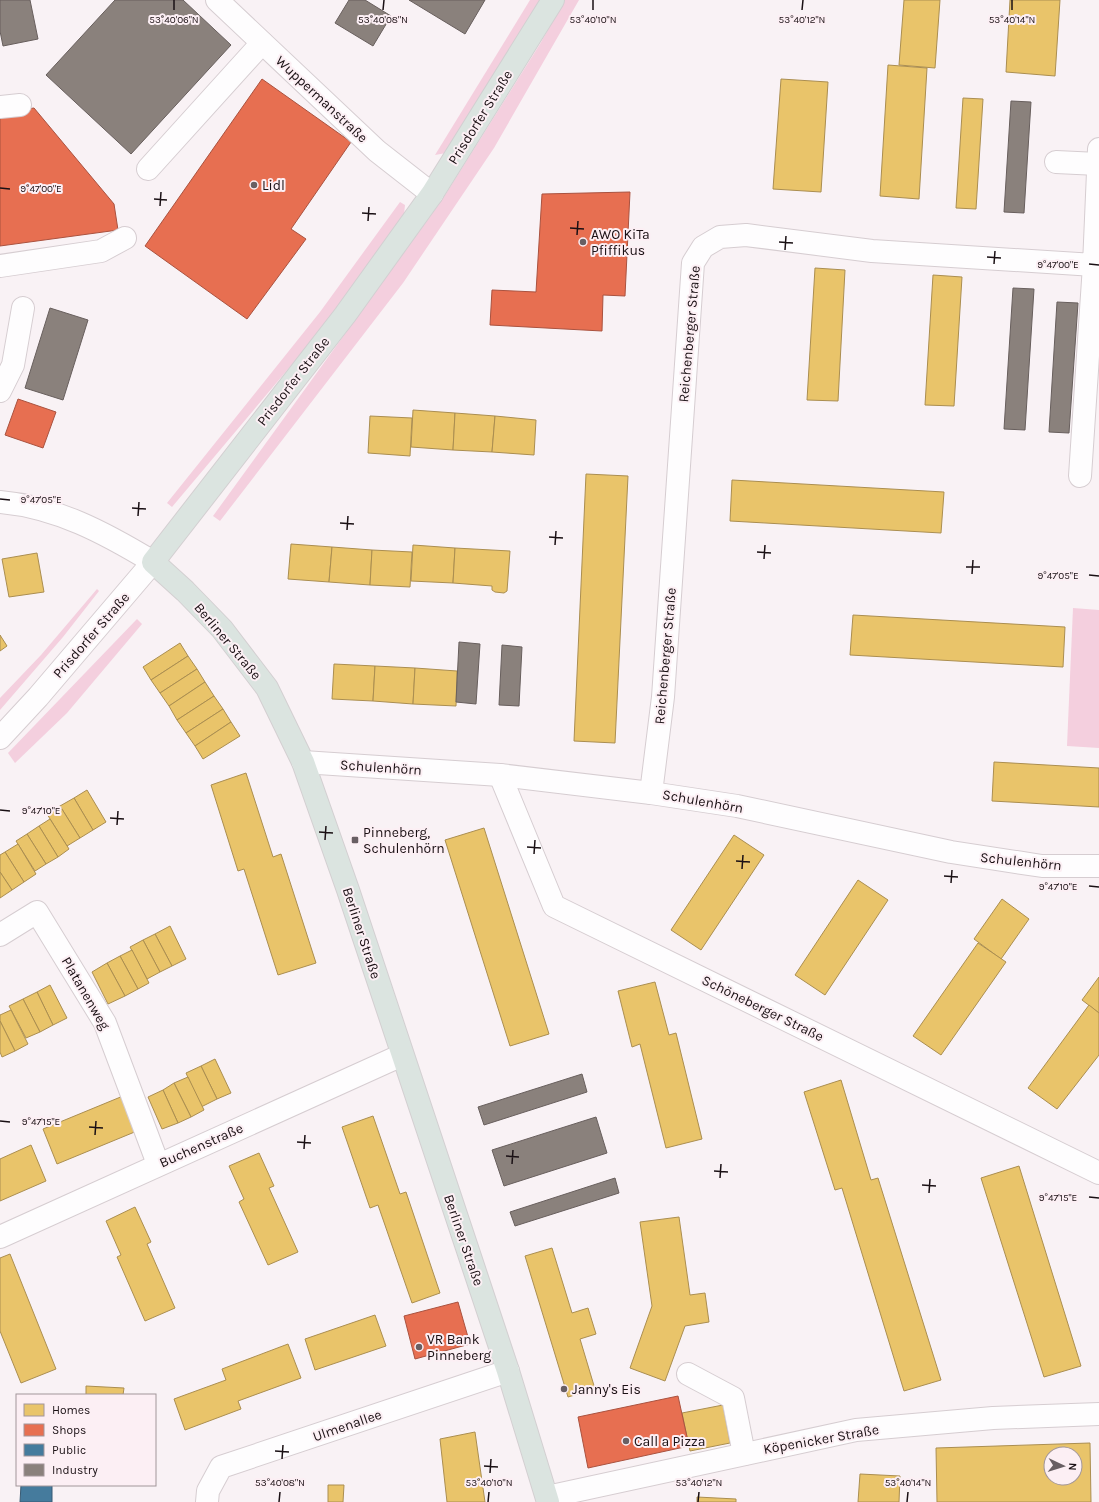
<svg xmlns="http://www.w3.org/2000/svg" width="1099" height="1502" font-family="Karla,sans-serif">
<rect width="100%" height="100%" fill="#f9f2f5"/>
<g fill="#f4cfde">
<path d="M530,0H540L446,153L435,155Z"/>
<path d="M565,0H579L494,148L403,283L220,521L213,516L442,200L540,44Z"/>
<path d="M400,202L405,205L404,215L331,318L172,507L167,503L320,312Z"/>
<path d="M97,589L99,591L63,637L0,710V698L41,655Z"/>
<path d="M1073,608L1099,610V748L1067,746Z"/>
<path d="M137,619L142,624L67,713L15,763L8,753Z"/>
</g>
<g fill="#e9c46a" stroke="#ab8e50" fill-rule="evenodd">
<path d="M904,0H940L935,68L899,65Z"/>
<path d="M1010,0H1060L1055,76L1006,72Z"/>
<path d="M888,65L927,68L919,199L880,196Z"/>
<path d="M781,79L828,82L821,192L773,189Z"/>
<path d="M963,98L983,99L976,209L956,208Z"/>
<path d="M815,268L845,270L838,401L807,400Z"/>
<path d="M933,275L962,277L954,406L925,405Z"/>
<path d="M413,410L455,413L453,450L411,447Z"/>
<path d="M455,413L495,416L492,452L453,450Z"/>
<path d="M370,416L412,418L410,456L368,453Z"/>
<path d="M495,416L536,420L534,455L492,452Z"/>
<path d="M586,474L628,476L615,743L574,741Z"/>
<path d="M732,480L944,492L941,533L730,521Z"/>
<path d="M291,544L332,547L329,582L288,579Z"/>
<path d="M413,545L455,548L453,583L411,581Z"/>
<path d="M332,547L372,550L370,585L329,582Z"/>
<path d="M455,548L510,551L507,591L504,593L495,592L492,590V586L453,583Z"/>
<path d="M372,550L412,552L410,587L370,585Z"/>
<path d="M37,553L44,592L9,597L2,559Z"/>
<path d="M853,615L1065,627L1063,667L850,655Z"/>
<path d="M0,635L7,646L0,651Z"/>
<path d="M180,643L188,656L151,680L143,667Z"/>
<path d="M188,656L197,669L160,693L151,680Z"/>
<path d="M334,664L375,666L373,701L332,699Z"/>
<path d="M375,666L415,668L413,704L373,701Z"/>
<path d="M415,668L457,671L456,706L413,704Z"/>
<path d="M197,669L205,682L169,706L160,693Z"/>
<path d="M205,682L214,696L177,720L169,706Z"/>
<path d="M214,696L223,709L186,733L177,720Z"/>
<path d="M223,709L231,722L195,746L186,733Z"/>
<path d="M231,722L240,736L203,759L195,746Z"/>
<path d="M994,762L1099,768V807L992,801Z"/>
<path d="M246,773L273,857L281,854L316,963L278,975L244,869L238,871L211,785Z"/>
<path d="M87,790L106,822L93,830L74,798Z"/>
<path d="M74,798L93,830L80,838L60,806Z"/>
<path d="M60,806L80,838L67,846L47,814Z"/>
<path d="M50,819L69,849L58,857L39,826Z"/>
<path d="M39,826L58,857L46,864L27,834Z"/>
<path d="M484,828L549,1034L510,1046L445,840Z"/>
<path d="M27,834L46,864L35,871L16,841Z"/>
<path d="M734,835L764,855L701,950L671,930Z"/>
<path d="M18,844L36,874L24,882L5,852Z"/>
<path d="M5,852L24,882L12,890L0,872V855Z"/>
<path d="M0,872L12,890L0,898Z"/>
<path d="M858,880L888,900L825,995L795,975Z"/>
<path d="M1002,899L1029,919L1001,959L974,939Z"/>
<path d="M170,926L186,959L172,966L155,934Z"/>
<path d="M155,934L172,966L160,972L143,940Z"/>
<path d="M143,940L160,972L147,979L130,947Z"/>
<path d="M978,943L1006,962L941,1055L913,1036Z"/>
<path d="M132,950L149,983L138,989L120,956Z"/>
<path d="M120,956L138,989L125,996L107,963Z"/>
<path d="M107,963L125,996L108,1004L92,972Z"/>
<path d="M1099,977V1013L1082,1000Z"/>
<path d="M655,982L669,1035L676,1033L702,1139L666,1148L640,1044L632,1047L618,991Z"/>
<path d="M50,985L67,1018L53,1025L37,992Z"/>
<path d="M37,992L53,1025L40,1032L23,999Z"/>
<path d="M23,999L40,1032L26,1038L9,1006Z"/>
<path d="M1089,1005L1099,1013V1055L1057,1109L1028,1088Z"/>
<path d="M11,1010L28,1044L15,1051L0,1021V1015Z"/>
<path d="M0,1021L15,1051L2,1057L0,1052Z"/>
<path d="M215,1059L231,1093L217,1099L201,1066Z"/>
<path d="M201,1066L217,1099L201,1107L186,1073Z"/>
<path d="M188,1077L204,1110L191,1117L174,1083Z"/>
<path d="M841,1080L871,1180L878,1178L941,1380L904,1391L842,1188L835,1190L804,1092Z"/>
<path d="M174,1083L191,1117L178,1123L163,1090Z"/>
<path d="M163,1090L178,1123L162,1129L148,1097Z"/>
<path d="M123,1096L137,1131L57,1164L43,1129Z"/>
<path d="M373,1116L400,1194L406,1192L440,1293L412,1303L378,1205L370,1208L342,1127Z"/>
<path d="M31,1145L46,1181L0,1201V1159Z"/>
<path d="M259,1153L274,1186L269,1188L298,1252L268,1265L239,1202L244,1199L229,1166Z"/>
<path d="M1019,1166L1081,1366L1044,1377L981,1178Z"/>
<path d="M135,1207L151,1242L147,1244L175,1308L145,1321L117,1257L121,1255L106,1221Z"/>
<path d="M679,1217L690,1295L705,1293L709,1322L685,1326L665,1381L630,1368L652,1306L640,1222Z"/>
<path d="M552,1248L572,1313L588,1308L596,1334L580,1339L595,1389L568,1397L525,1256Z"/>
<path d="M10,1254L56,1369L21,1383L0,1331V1258Z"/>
<path d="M375,1315L386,1346L315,1370L305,1339Z"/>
<path d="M288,1344L301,1378L238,1401L241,1409L185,1430L174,1399L226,1380L222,1369Z"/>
<path d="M86,1386L124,1388L123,1395H86Z"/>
<path d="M723,1405L730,1443L690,1451L682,1413Z"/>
<path d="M475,1432L485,1502H447L440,1439Z"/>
<path d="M1090,1443L1091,1502H937L936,1448ZM1051,1454H1075V1478H1051Z"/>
<path d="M860,1474L900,1476L899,1502H858Z"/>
<path d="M328,1485H344L343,1502H328Z"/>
<path d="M697,1497L736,1499V1502H697Z"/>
</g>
<g fill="#e76f51" stroke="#aa523f">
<path d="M262,79L351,142L291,229L306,239L247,319L145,246Z"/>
<path d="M34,108L114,204L118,230L0,246V113Z"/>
<path d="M630,192L625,296L603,295L602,331L490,325L492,290L536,292L542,194Z"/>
<path d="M18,399L56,412L43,448L5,435Z"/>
<path d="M458,1302L470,1344L415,1359L404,1316Z"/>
<path d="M678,1396L689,1446L588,1468L578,1417Z"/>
</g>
<path fill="#457b9d" stroke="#385b74" d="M21,1485H52V1502H20Z"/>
<g fill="#8a817c" stroke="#685f5d">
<path d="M0,0H30L38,39L3,46L0,31Z"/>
<path d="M115,0H183L231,45L131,154L46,75Z"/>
<path d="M349,0H365L391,16L373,46L335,23Z"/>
<path d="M409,0H485L465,34Z"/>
<path d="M1011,101L1031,102L1024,213L1004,212Z"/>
<path d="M1013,288L1034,289L1025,430L1004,429Z"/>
<path d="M1057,302L1078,303L1069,433L1049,432Z"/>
<path d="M50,308L88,320L63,400L25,388Z"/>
<path d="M459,642L480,644L476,704L456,702Z"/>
<path d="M502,645L522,647L519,706L499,705Z"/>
<path d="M582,1074L587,1092L484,1125L478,1107Z"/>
<path d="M596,1117L607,1153L504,1186L492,1150Z"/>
<path d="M615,1178L619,1193L515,1226L510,1212Z"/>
</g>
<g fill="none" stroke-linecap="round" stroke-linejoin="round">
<g stroke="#d6cdd1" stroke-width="24">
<g id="minor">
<path d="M217,0L377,151L432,194"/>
<path d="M0,107L20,105"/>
<path d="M1056,162L1098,164"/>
<path d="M148,169L262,43"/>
<path d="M0,266L101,251L125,238"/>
<path d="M0,391L13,365L23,308"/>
<path d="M1080,476L1094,265"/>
<path d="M0,502C57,507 105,533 153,562L38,697L0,738"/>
<path d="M303,762L500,775L651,793L737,806L951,852L1042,866H1099"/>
<path d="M500,775L554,906L1099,1173"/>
<path d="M651,793L663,697L693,263L703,247L720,237L746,235L872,251L1094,265L1099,149"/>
<path d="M0,935L37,912L105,1023L158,1164"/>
<path d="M0,1237L402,1055"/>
<path d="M688,1374L733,1398L744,1454"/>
<path d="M547,1497L856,1430L993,1418L1099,1414"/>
<path d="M207,1502L208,1491L221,1467L508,1371"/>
</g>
</g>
<g stroke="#d3cfd1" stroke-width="24">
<path id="major" d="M548,1502L508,1371L348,890L303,762L267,688L222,629L185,591L153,562L345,315L432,194L553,0"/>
</g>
<use href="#minor" stroke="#fefdfe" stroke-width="22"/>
<use href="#major" stroke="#dbe4e0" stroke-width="22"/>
</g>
<path fill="none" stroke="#1a1014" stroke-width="1.5" d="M174,10V0M383,10L384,0M593,10V0M802,10L803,0M1012,10V0M0,188L10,189M154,199L167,200M160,206L161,192M362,213L376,214M368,221L369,207M570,228L584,229M577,235L578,221M779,242L793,243M785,250L786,236M987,257L1001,258M994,264L995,251M1089,264L1099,265M0,499L10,500M132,508L146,509M138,516L139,502M340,523L354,524M347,530L348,516M549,537L563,538M555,545L556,531M757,552L771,553M764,559L765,545M966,567H980M972,574L973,560M1089,575L1099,576M0,810L10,811M110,818L124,819M117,825L118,811M319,832L333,833M325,840L326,826M527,847L541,848M534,854L535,840M736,861L750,862M742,869L743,855M944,876L958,877M951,883L952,870M1089,886L1099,887M0,1121L10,1122M89,1127L103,1128M95,1135L96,1121M297,1142L311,1143M304,1149L305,1135M506,1156L519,1157M512,1164L513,1150M714,1171L728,1172M720,1178L721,1164M922,1185L936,1186M929,1193L930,1179M1089,1197L1099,1198M275,1451L289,1452M282,1459L283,1445M484,1466L498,1467M490,1473L491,1459M279,1502L280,1492M488,1502L489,1492M698,1502L699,1492M907,1502L908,1492"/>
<g fill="#685f63" stroke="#fceff4" stroke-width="1.5">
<circle cx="254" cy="185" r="4"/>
<circle cx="583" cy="242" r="4"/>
<rect x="351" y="836" width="8" height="8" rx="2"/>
<circle cx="419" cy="1347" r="4"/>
<circle cx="564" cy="1389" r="4"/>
<circle cx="626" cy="1441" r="4"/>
</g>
<g text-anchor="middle" stroke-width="4" stroke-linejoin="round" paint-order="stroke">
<g font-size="14" fill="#1a1014" stroke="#fceff4">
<text transform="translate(322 99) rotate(43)" y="5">Wuppermanstraße</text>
<text transform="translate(480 117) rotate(-58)" y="5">Prisdorfer Straße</text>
<text transform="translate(689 334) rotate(-85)" y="5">Reichenberger Straße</text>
<text transform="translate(293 381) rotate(-52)" y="5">Prisdorfer Straße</text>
<text transform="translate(91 635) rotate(-49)" y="5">Prisdorfer Straße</text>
<text transform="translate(228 641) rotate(50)" y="5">Berliner Straße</text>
<text transform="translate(665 656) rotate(-85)" y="5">Reichenberger Straße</text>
<text transform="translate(381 767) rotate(4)" y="5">Schulenhörn</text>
<text transform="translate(703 801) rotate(10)" y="5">Schulenhörn</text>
<text transform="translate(1021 861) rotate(6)" y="5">Schulenhörn</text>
<text transform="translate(362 933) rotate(72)" y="5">Berliner Straße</text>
<text transform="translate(86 993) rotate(60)" y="5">Platanenweg</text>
<text transform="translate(763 1008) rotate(26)" y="5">Schöneberger Straße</text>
<text transform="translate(201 1145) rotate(-24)" y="5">Buchenstraße</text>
<text transform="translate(464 1240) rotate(71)" y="5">Berliner Straße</text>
<text transform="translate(347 1425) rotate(-19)" y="5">Ulmenallee</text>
<text transform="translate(821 1439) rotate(-10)" y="5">Köpenicker Straße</text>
</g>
<g font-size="14" fill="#1a1014" stroke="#fceff4" text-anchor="start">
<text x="262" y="190">Lidl</text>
<text x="591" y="239">AWO KiTa<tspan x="591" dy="16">Pfiffikus</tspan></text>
<text x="363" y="837">Pinneberg,<tspan x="363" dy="16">Schulenhörn</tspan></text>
<text x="427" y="1344">VR Bank<tspan x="427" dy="16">Pinneberg</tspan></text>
<text x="572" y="1394">Janny's Eis</text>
<text x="634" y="1446">Call a Pizza</text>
</g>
</g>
<g font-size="10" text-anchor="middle" fill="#1a1014" stroke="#fceff4" stroke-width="4" stroke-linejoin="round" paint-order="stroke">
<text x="174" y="23">53°40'06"N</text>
<text x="383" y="23">53°40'08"N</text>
<text x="593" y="23">53°40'10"N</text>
<text x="802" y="23">53°40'12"N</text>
<text x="1012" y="23">53°40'14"N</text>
<text x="41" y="192">9°47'00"E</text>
<text x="1058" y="268">9°47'00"E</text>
<text x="41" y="503">9°47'05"E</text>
<text x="1058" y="579">9°47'05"E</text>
<text x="41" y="814">9°47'10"E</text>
<text x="1058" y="890">9°47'10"E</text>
<text x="41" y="1125">9°47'15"E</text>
<text x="1058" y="1201">9°47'15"E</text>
<text x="280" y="1486">53°40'08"N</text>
<text x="489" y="1486">53°40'10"N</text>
<text x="699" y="1486">53°40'12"N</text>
<text x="908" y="1486">53°40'14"N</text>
</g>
<rect x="16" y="1394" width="140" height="92" fill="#fceff4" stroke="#a2969a"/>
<rect x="24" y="1404" width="20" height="12" fill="#e9c46a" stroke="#a2969a"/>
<text x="52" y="1414" font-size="12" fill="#1a1014">Homes</text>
<rect x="24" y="1424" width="20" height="12" fill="#e76f51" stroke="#a2969a"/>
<text x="52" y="1434" font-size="12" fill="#1a1014">Shops</text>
<rect x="24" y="1444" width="20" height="12" fill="#457b9d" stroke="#a2969a"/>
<text x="52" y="1454" font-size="12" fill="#1a1014">Public</text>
<rect x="24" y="1464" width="20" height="12" fill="#8a817c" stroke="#a2969a"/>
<text x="52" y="1474" font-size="12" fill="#1a1014">Industry</text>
<g transform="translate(1063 1466) rotate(94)"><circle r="19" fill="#fceff4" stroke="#a2969a"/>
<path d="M0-3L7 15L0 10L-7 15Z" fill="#685f63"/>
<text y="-6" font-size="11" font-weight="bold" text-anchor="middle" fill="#1a1014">N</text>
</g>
</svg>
